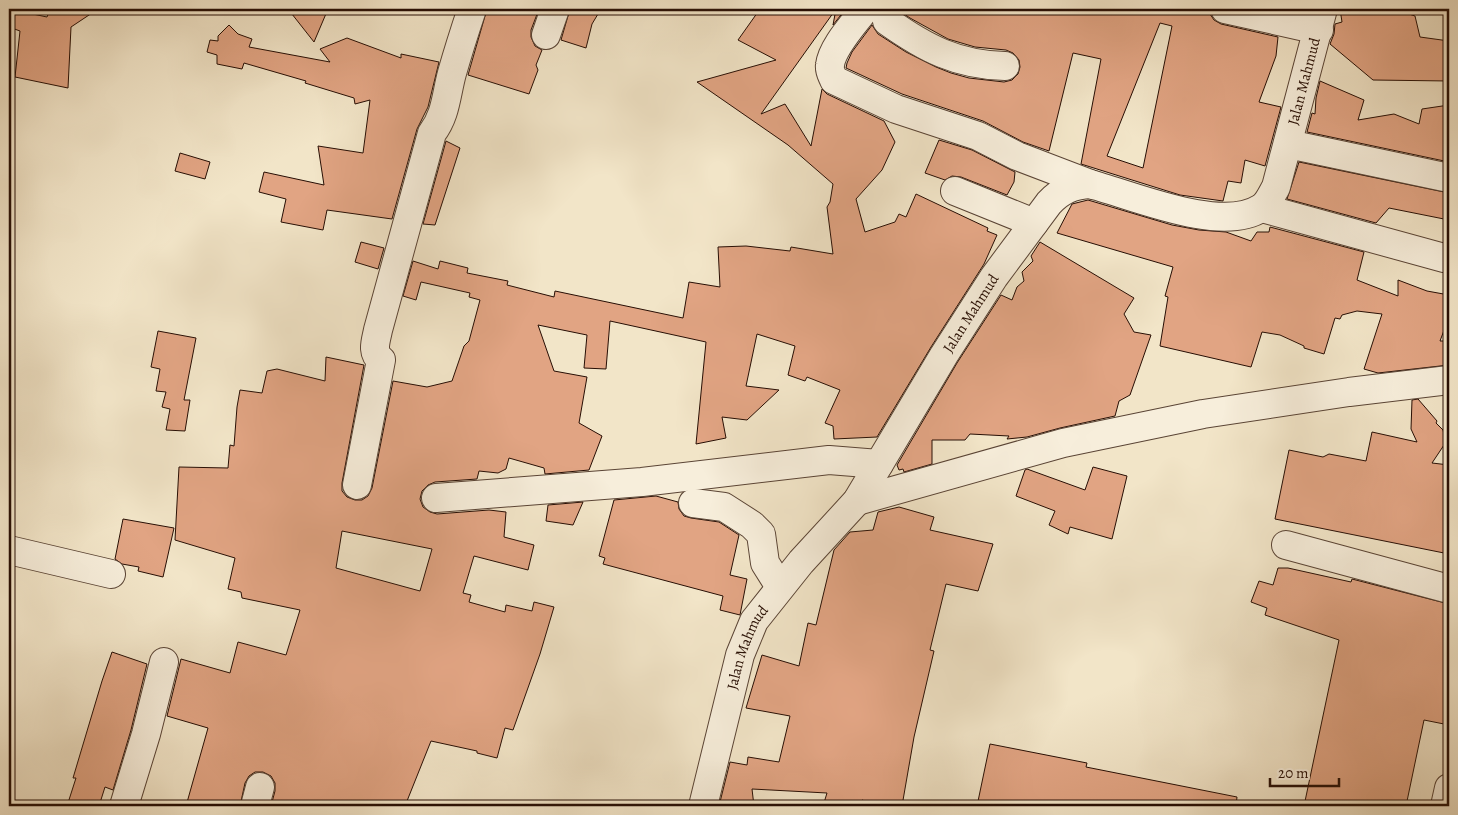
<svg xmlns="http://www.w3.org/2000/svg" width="1458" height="815" font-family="Alegreya,serif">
<rect width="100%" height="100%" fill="#f2e5c8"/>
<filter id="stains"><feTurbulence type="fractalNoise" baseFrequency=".004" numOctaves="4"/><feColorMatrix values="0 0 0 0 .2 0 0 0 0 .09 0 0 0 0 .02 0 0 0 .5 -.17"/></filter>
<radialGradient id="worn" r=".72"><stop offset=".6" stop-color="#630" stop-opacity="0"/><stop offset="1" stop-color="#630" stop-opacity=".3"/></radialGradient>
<g fill="#e1a483" stroke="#270e04" fill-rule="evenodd">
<path d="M9,9L47,17L50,9H98L71,27L68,88L15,77L20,31L9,27Z"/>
<path d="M288,9H328L314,42Z"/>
<path d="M487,9H539L531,30V37L535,46L542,50L536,65L538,70L529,94L468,75Z"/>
<path d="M570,9H601L592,24L586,48L561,40Z"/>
<path d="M760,9H836L761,114L785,104L811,146L822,89L827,94L884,121L895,142L882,170L856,199L865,232L895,222L899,214L906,217L916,194L988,228L987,231L997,235L984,264L931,347L877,437L834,439L833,426L825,423L840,390L807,377L805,381L788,375L795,346L757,334L746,386L779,390L747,420L722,417L726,438L696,444L706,342L610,321L606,369L584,368L587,335L538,325L554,371L587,377L579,423L602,436L589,470L545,474L544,468L509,458L506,469L498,473L479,471L477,479L435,482L428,485L422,491L420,499L423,507L430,512L437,514L489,510L506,512L504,537L534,545L528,570L474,556L463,593L471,595L469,602L505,612L506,605L532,611L534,602L554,607L540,654L513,730L505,728L497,758L477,753V751L431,741L405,806H271L275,791V783L271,776L263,772H255L249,776L245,783L240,806H186L208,728L167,716L181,659L230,673L238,642L286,655L300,610L242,598L241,592L228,589L235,558L175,540L179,467L228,468L230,445L234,446L237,407L240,390L262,393L267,371L277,369L325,381L326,357L364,365L342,483V491L347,497L355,500H362L368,496L372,488L393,381L427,387L452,381L464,346L469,341L480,300L469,297L470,293L421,282L416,300L403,296L413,261L438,269L440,261L468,268L467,273L508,281L507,285L554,297L555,291L683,318L689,282L720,287L718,247L746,246L790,251L791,247L833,254L827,207L830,202L833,184L788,145L697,82L776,60L738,40ZM342,531L432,549L420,591L336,568Z"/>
<path d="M836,9L844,11L833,25Z"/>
<path d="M901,9H1210V14L1214,20L1221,24L1278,37L1276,56L1259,102L1281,107L1265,166L1245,160L1241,183L1228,181L1223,201L1180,195L1081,164L1101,59L1073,53L1049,151L1023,142L983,121L902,94L846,68L847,63L852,52L872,25L878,34L906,52L936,67L951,73L969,78L1004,82L1012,80L1018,74L1020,67L1019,60L1013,53L1006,50L975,47L948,39L910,18L901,12ZM1160,23L1172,26L1143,168L1107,156Z"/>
<path d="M1340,9H1394L1415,16L1420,37L1449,41V81L1373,80L1330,44L1334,34L1335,24L1342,22Z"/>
<path d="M229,25L238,34L252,39L249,47L330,62L320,49L347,38L401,58V54L439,62L428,107L417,129L392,219L327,210L323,230L281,222L286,199L259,192L264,172L324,185L318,146L363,153L370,100L355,104L354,98L305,83L306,81L244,63L242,69L217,64V55L207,52L210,40L218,41V36Z"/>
<path d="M1320,81L1364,100L1358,120L1394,114L1419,124L1422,109L1449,105L1446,139L1449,141V162L1307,132L1312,113L1315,114L1316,98Z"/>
<path d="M939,140L972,150L1015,172L1014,182L1007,195L961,177L952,176L945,180L925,173Z"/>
<path d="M446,141L460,148L435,225L423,224Z"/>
<path d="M180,153L210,162L205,179L175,171Z"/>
<path d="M1299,162L1449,193V220L1389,208L1376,223L1287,199Z"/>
<path d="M1088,200L1172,225L1199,230L1226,232L1251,241L1257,232H1269L1270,227L1364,252L1357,280L1398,296V280L1427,291L1449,295V317L1440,341H1449V365L1378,373L1364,369L1382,314L1357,311L1342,315L1340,319L1335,318L1324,354L1304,348V346L1280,335L1262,332L1251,367L1160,346L1168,297L1165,296L1173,267L1057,233L1072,204Z"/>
<path d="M361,242L384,248L378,269L355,262Z"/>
<path d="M1040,242L1134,298L1124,314L1134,332L1151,335L1130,395L1119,401L1115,416L1060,428L1027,437L1007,439L1009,436L970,434L965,440H932V464L904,472L903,469L899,470L897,465L957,363L1001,295L1012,300L1017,287L1024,281L1022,272L1033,261L1031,256Z"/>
<path d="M158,331L196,338L184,400H190L185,431L166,430L170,409L162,407L166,392L156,391L160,369L151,367Z"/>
<path d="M1418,399L1437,421L1436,423L1443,430L1446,442L1432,463L1449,465V554L1275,519L1289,450L1323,457L1329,454L1366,461L1372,432L1417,442L1411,429L1412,400Z"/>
<path d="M1093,467L1127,476L1112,539L1070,527L1068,534L1049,525L1055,511L1016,496L1025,470L1027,469L1085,490Z"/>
<path d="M656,496L678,502L679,509L684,516L691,518L719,522L739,535L730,575L747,579L740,615L720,610L723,596L603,564L605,558L599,556L614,500Z"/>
<path d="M583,502L573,525L546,521L548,505Z"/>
<path d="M899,507L934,517L930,530L993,544L978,591L946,584L930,650L934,651L914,737L902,806H881L862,800L860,806H823L827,793L752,789L754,806H719L730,762L747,765L748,757L779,762L790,716L746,708L762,655L799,666L808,623L816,625L834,550L850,532L873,530L878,512Z"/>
<path d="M123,519L174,528L163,577L138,571L139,567L122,564L115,559Z"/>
<path d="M1278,568H1288L1351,582L1352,579L1449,604V725L1424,720L1406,806H1304L1339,640L1265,615L1267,608L1251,602L1259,581L1273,585Z"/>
<path d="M112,652L147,664L131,730L113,790L105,787L99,806H67L76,778H73L102,681Z"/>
<path d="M990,744L1087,763L1086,767L1237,797L1236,806H977Z"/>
</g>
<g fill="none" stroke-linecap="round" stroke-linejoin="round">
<g stroke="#5a4435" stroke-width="30">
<g id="minor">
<path d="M865,9C854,24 832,47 830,65C829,71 832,75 834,80L896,109L978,136L1017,156L1093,185"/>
<path d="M885,9L887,21C925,48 957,65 1005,66"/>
<path d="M1225,9L1319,30"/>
<path d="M546,35L555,9"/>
<path d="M1288,144L1449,178"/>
<path d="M955,191L1034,223"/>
<path d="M1262,208L1444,258"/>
<path d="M357,485L381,360C371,352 376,341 378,330L432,133C446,115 446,95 452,73C458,52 465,30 472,9"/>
<path d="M436,498L642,482L829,460L879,464"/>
<path d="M857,501L1063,443L1203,414L1349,392L1449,380"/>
<path d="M693,503L724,507L752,525L761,534L765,563L780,587"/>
<path d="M1286,545L1449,589"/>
<path d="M9,550L111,574"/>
<path d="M124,806L146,734L164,662"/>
<path d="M255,806L260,787"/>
<path id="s1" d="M703,806L740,655L754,621L801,562L857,501L944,355L994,277L1049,203C1061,190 1073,185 1090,184C1132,195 1221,234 1261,208C1268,204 1272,194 1276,187L1323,9"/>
<path d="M1445,806L1449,788"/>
</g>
</g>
<use href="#minor" stroke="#f7eedb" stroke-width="28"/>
</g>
<g text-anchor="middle" stroke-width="4" stroke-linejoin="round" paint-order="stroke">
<g font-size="15" fill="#270e04" stroke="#f7eedb">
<text dy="5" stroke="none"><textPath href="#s1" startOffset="1064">Jalan Mahmud</textPath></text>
<text dy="5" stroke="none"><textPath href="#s1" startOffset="570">Jalan Mahmud</textPath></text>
<text dy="5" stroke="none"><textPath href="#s1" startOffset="165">Jalan Mahmud</textPath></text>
</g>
</g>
<rect width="1458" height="815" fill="none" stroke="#f2e5c8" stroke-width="30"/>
<rect x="10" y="10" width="1438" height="795" fill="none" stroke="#270e04" stroke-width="2.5"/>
<rect x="15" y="15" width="1428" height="785" fill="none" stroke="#270e04"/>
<path d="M1270 778v8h69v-8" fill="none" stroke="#270e04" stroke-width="2.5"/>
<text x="1278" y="778" font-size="15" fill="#270e04" stroke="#f7eedb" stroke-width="4" paint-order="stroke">20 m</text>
<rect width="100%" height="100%" filter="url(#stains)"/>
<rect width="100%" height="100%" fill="url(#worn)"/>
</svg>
